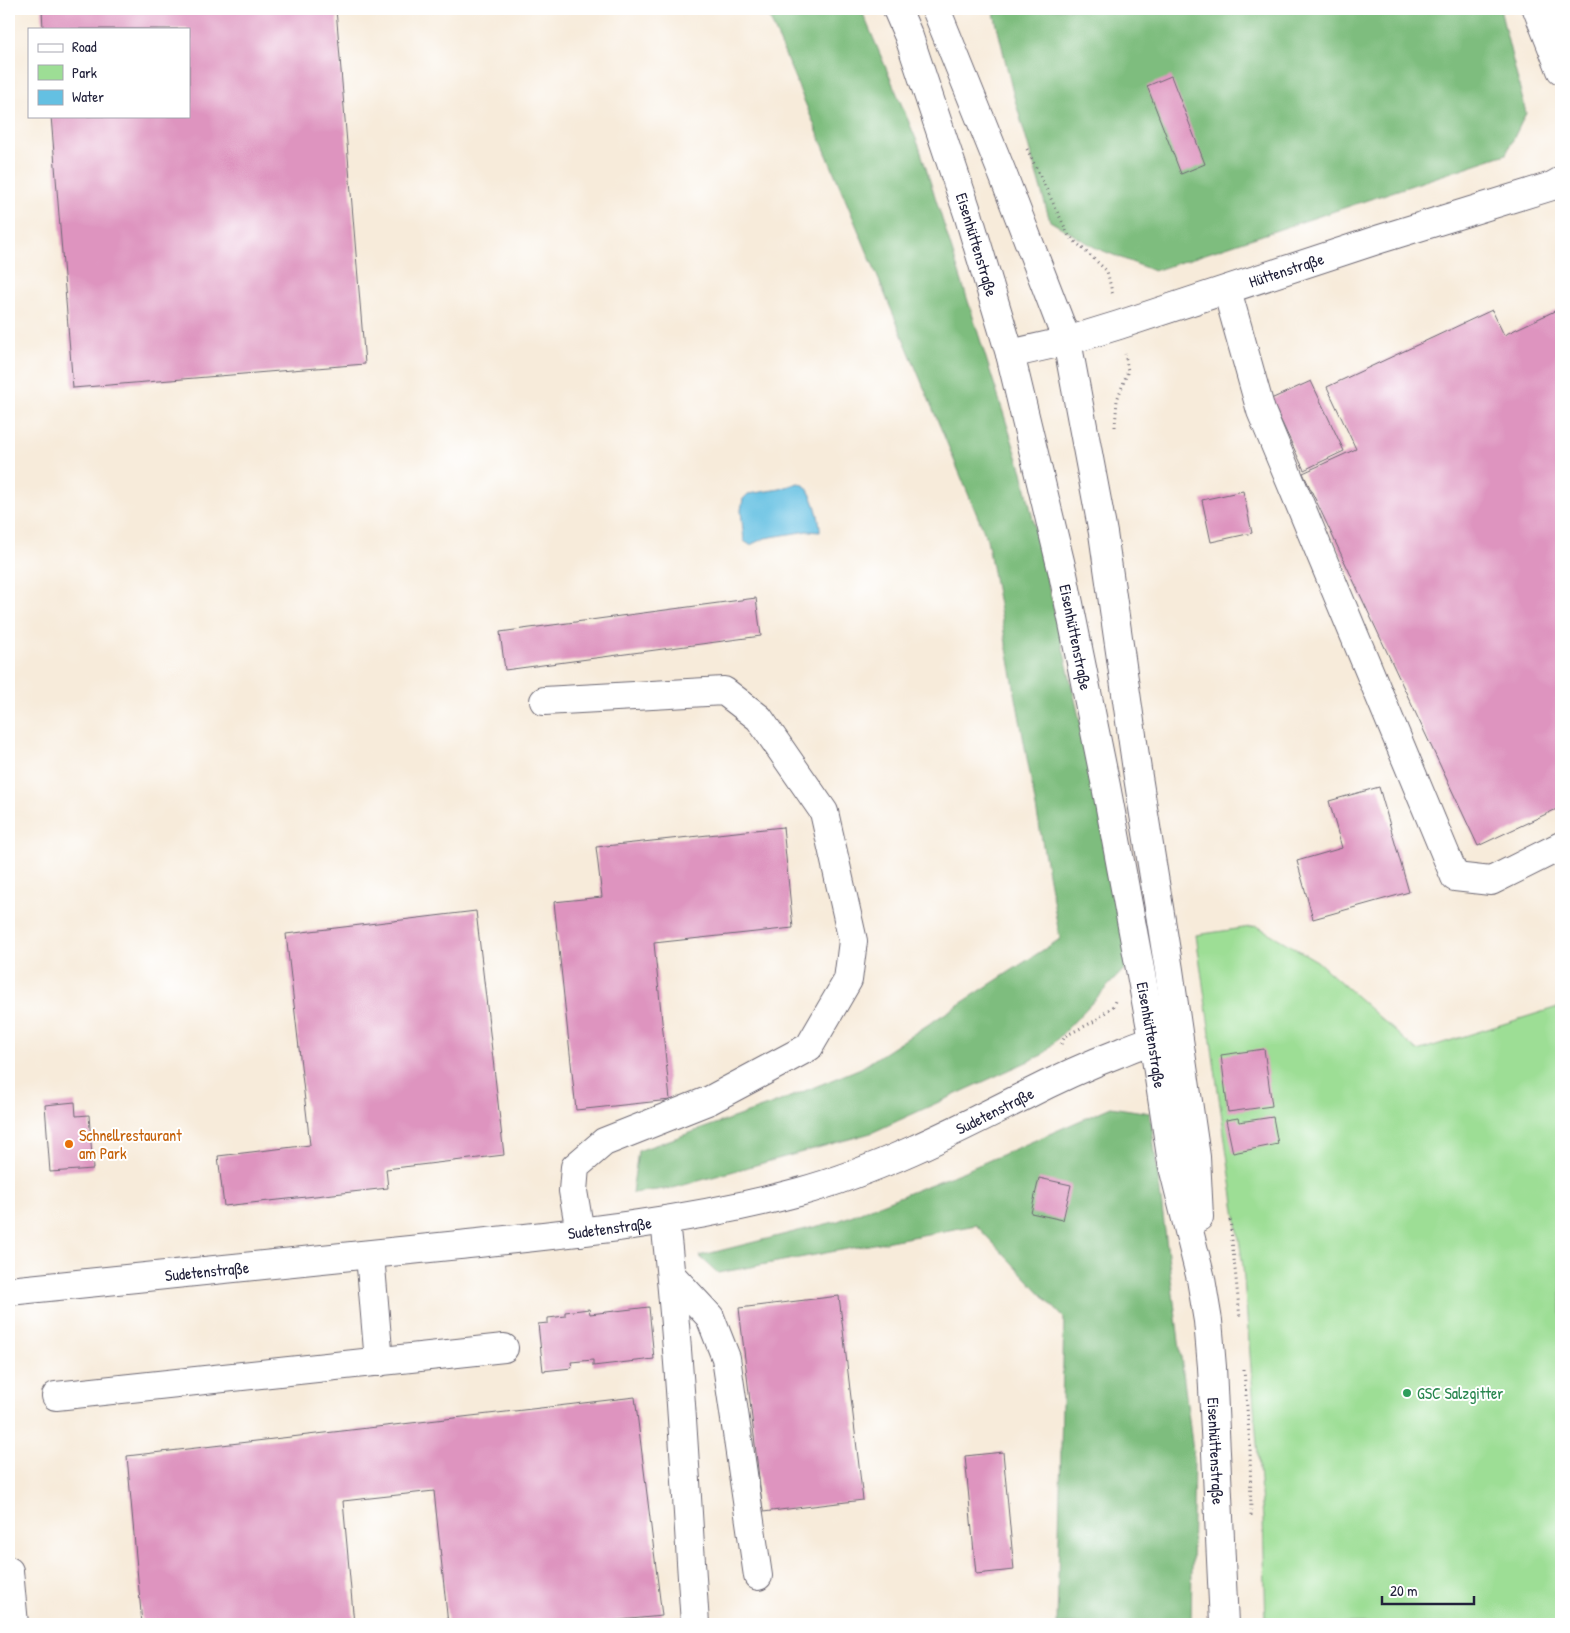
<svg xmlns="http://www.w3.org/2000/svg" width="1570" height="1633" font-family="'Patrick Hand',sans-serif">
<rect width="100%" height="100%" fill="#fff"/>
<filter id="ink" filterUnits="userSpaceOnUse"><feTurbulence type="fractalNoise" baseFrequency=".02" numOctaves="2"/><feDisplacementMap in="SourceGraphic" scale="10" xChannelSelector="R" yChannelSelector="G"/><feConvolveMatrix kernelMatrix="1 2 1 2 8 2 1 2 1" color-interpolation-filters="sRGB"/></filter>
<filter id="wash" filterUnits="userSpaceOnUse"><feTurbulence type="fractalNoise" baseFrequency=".0096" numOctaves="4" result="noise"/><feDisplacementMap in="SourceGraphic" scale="20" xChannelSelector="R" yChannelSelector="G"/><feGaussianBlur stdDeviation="1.12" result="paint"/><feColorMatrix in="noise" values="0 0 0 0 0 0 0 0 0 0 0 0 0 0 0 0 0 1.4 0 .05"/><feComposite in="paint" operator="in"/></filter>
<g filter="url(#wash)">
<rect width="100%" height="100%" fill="#f7ebda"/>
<path fill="#9dde95" stroke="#608068" d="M1257,926L1317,961L1417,1051L1561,1006V1624H1266L1263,1519L1243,1267L1196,935Z"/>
<g fill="#7ebd7e" stroke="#50705c">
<path d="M766,9H861L919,146L1022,472L1114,867L1129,964L1042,1055L871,1133L673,1188L632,1193L638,1151L773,1104L861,1068L1060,939L987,539Z"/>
<path d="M993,9H1500L1526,113L1506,154L1154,271L1096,248L1050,221L1013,93Z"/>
<path d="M1111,1107L1150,1113L1194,1459L1191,1624H1057L1064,1318L976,1225L718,1273L699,1256L838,1221L967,1170Z"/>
</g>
<path fill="#64c0e2" stroke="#43718e" d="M798,483C799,483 804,485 805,486C813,494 821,521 820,532L807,531L765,538L750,545L744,541L741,510L743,499L748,494L780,489Z"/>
<g id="blocks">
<g fill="#de94bf">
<path d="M42,9H336L365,364L73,388L51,116H189V29H43Z"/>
<path d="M1171,76L1205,164L1181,174L1147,86Z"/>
<path d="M1561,308V807L1478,846L1303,473L1356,449L1327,387L1492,310L1504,335Z"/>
<path d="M1311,381L1344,451L1304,470L1271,399Z"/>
<path d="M1243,491L1252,533L1211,542L1202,500Z"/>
<path d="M756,598L761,636L505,670L500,632Z"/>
<path d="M1379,787L1409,892L1313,919L1297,861L1342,848L1329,801Z"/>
<path d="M783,827L793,928L654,943L670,1100L576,1110L554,902L602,897L596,847Z"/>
<path d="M476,911L504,1155L386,1169L388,1188L224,1206L218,1156L310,1145L286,934Z"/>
<path d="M1264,1049L1272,1106L1228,1112L1221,1055Z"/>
<path d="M75,1102L76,1116L89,1115L93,1169L50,1172L45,1105Z"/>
<path d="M1273,1117L1278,1144L1233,1153L1226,1120L1238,1118L1239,1122Z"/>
<path d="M1039,1178L1071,1185L1063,1220L1031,1213Z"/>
<path d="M839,1296L863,1500L763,1512L739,1308Z"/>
<path d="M649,1307L654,1359L593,1366V1360L571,1362L572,1368L543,1371L538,1324L548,1323V1318L565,1316V1312L589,1309L590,1314Z"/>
<path d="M635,1397L662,1616L578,1624H448L434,1491L343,1501L354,1624H142L127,1456Z"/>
<path d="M1003,1452L1014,1570L976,1574L965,1456Z"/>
</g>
</g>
</g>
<g filter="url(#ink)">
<use href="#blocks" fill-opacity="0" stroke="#6d6873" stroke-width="1"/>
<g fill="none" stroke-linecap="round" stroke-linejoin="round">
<g stroke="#6d6873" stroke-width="30">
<g id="minor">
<path id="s1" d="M897,9L909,37L968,214L1010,354L1063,574L1106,786L1153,1039L1172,1163L1201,1279L1208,1321L1212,1367L1224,1624"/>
<path d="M936,9L1003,175L1067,341L1103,533L1138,777L1169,970L1196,1157L1199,1217"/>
<path d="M1537,9L1561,70"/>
<path d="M1227,290L1261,411L1455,877L1491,881L1561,846"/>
<path id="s2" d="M1010,354L1067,341L1119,325L1380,239L1552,186L1561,181"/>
<path d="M544,701L724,691L759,718L824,812L853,941L848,980L809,1047L710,1100L604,1142L575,1167L573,1191L580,1232"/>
<path d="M665,1221C680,1355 686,1490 695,1624"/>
<path d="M370,1255L379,1362"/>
<path d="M671,1275L710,1317L726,1358L758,1576"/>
<path id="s3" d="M9,1291C159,1276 309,1261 459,1245C573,1233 687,1222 799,1192C876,1171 949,1134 1020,1098C1053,1081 1085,1066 1119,1053C1136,1046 1152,1039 1171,1036"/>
<path d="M56,1396L504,1348"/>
<path d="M9,1571L14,1624"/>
</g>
</g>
<g stroke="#6d6873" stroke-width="3" stroke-dasharray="1 4" stroke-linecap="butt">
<path d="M1027,149L1069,236L1107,271L1113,296"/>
<path d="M1115,427L1117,400L1128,371L1125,354"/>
<path d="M1061,1044L1065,1036L1095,1021L1113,1006L1115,1001"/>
<path d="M1230,1220L1240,1318"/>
<path d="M1244,1370L1250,1446L1251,1516"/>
</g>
<use href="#minor" stroke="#fff" stroke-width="28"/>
</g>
</g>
<circle fill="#e8710a" stroke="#fff" stroke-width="2" cx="69" cy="1144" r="5"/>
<circle fill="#2e9e5b" stroke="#fff" stroke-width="2" cx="1407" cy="1393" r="5"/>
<g text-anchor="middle" stroke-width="4" stroke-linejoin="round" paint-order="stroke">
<g font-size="16" fill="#22223b" stroke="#fff">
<text dy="6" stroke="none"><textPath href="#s1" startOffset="249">Eisenhüttenstraße</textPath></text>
<text dy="6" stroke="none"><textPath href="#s2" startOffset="289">Hüttenstraße</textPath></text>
<text dy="6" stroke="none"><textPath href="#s1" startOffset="654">Eisenhüttenstraße</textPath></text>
<text dy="6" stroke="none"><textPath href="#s1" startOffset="1059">Eisenhüttenstraße</textPath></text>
<text dy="6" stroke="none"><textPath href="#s3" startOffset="1009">Sudetenstraße</textPath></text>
<text dy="6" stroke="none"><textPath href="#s3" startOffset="604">Sudetenstraße</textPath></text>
<text dy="6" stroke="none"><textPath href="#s3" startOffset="199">Sudetenstraße</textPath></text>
<text dy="6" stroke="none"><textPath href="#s1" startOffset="1481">Eisenhüttenstraße</textPath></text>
</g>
<g font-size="16" fill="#c56008" stroke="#fff" text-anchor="start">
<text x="79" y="1141">Schnellrestaurant<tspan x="79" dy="18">am Park</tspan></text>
</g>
<g font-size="16" fill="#27864d" stroke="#fff" text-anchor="start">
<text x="1417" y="1399">GSC Salzgitter</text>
</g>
</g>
<rect width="1570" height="1633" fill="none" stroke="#fff" stroke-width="30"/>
<rect x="28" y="28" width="162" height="90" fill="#ffffff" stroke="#a7a7b1"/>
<rect x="38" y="44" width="25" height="8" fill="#ffffff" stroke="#a7a7b1"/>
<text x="72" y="52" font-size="15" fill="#22223b">Road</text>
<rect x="38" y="65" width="25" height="15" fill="#9dde95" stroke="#a7a7b1"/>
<text x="72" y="78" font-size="15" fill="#22223b">Park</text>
<rect x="38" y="90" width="25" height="15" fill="#64c0e2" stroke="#a7a7b1"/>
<text x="72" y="102" font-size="15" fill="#22223b">Water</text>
<path d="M1382 1596v8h92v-8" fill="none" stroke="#22223b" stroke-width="2.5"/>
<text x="1390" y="1596" font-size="15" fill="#22223b" stroke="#ffffff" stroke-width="4" paint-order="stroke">20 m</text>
</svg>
